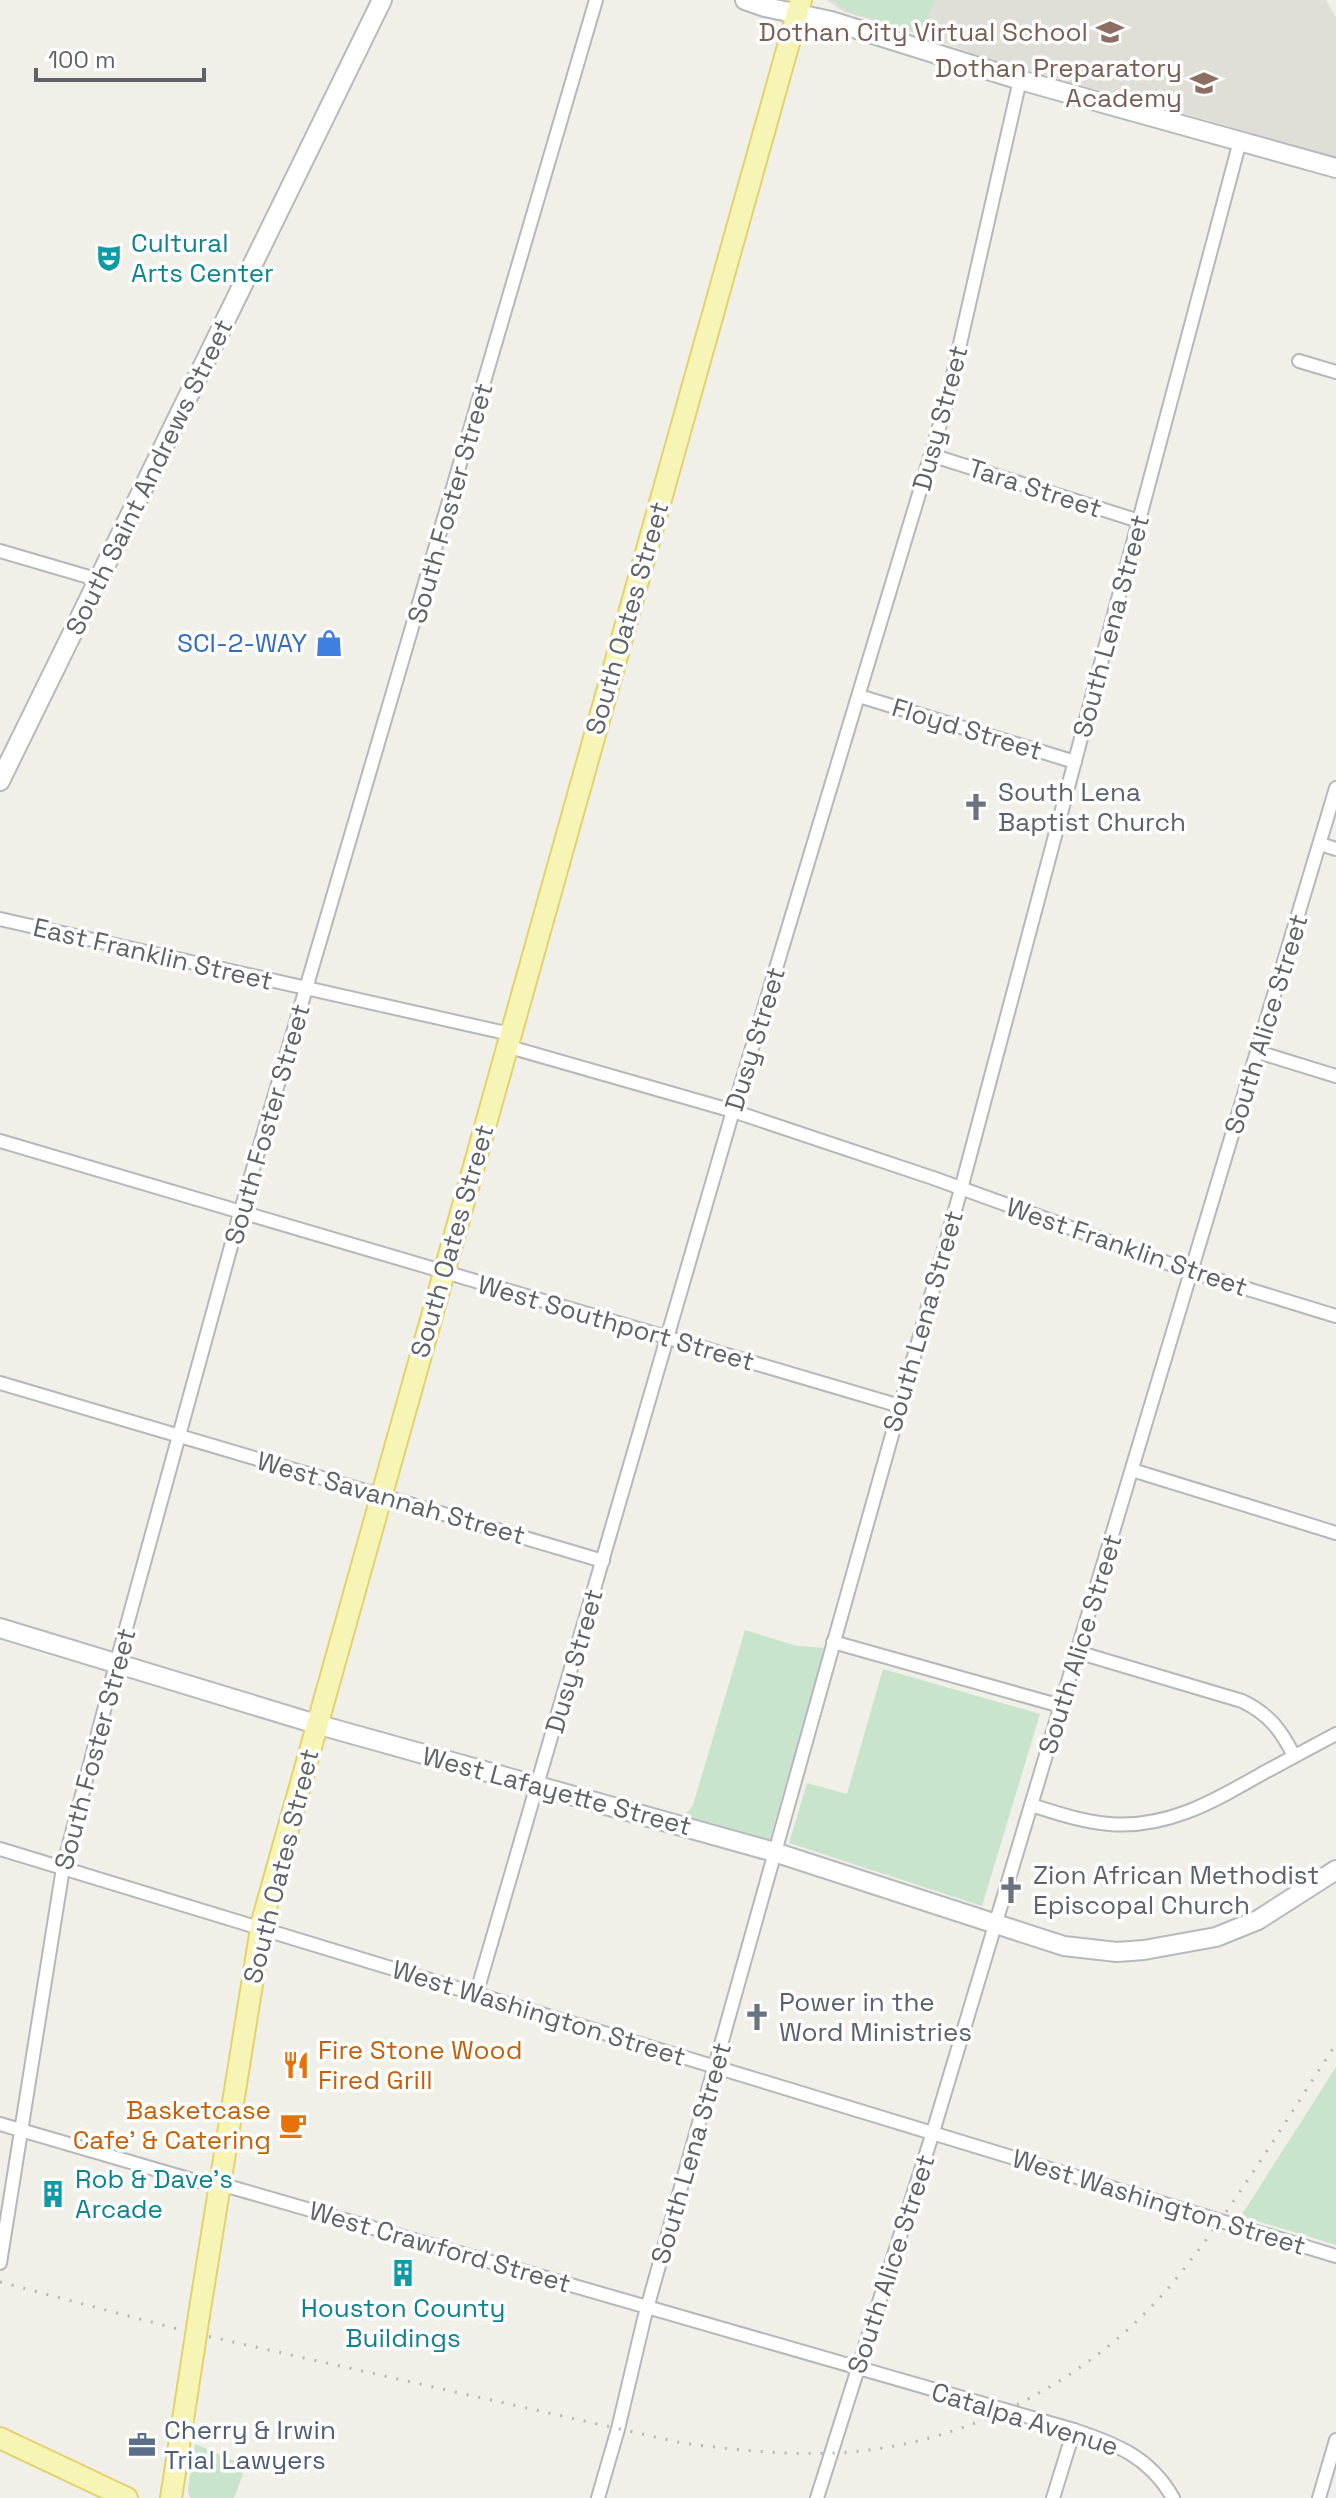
<svg xmlns="http://www.w3.org/2000/svg" width="1336" height="2498" font-family="'Space Grotesk',sans-serif">
<rect width="100%" height="100%" fill="#f0efe8"/>
<path fill="#dfded7" d="M827,0H1326L1336,17V157L1140,101L1005,65L922,35L844,12Z"/>
<g fill="#c8e4cc">
<path d="M832,0H934L923,33L846,11Z"/>
<path d="M745,1630L797,1646L825,1648L769,1842L681,1819L693,1805Z"/>
<path d="M883,1669L1040,1714L982,1906L789,1843L807,1783L847,1794Z"/>
<path d="M1336,2067V2245L1241,2216Z"/>
<path d="M195,2444L246,2466L234,2498H190L188,2490Z"/>
</g>
<g fill="none" stroke-linecap="round" stroke-linejoin="round">
<g stroke="#b5b7bb" stroke-width="16">
<g id="street">
<path d="M1299,361L1336,372"/>
<path d="M931,455L1139,521"/>
<path d="M0,551L99,580"/>
<path d="M859,696L1075,762"/>
<path d="M1320,844L1336,849"/>
<path d="M0,919L510,1034"/>
<path d="M506,1046L733,1111L933,1178L1192,1272L1336,1316"/>
<path d="M1258,1052L1336,1076"/>
<path d="M0,1141L900,1406"/>
<path d="M0,1383L603,1561"/>
<path d="M1132,1470L1336,1533"/>
<path d="M833,1642L1061,1706"/>
<path d="M1077,1652L1242,1701C1269,1714 1281,1730 1294,1756"/>
<path d="M1031,1805C1057,1813 1083,1822 1109,1824C1168,1829 1216,1800 1265,1772C1289,1759 1312,1747 1336,1734"/>
<path d="M0,1849L1336,2256"/>
<path d="M476,1995L733,1111L947,401L1020,80"/>
<path d="M0,2124L192,2180L234,2188L1074,2430C1116,2444 1150,2457 1173,2498"/>
<path d="M0,2263L63,1868L114,1672L241,1210L596,0"/>
<path d="M598,2498L618,2429L644,2319L961,1189L1240,141"/>
<path d="M817,2498L933,2132L1336,788"/>
<path d="M1053,2498L1074,2430"/>
<path d="M1319,2498L1336,2440"/>
</g>
</g>
<g stroke="#b6b9be" stroke-width="22">
<g id="secondary">
<path d="M745,0L765,7L831,21L1020,80L1336,168"/>
<path d="M0,781L382,0"/>
<path d="M0,1628L316,1724L774,1852L1064,1946L1117,1952L1144,1950L1216,1937L1258,1920L1336,1870"/>
</g>
</g>
<g stroke="#e4d26d" stroke-width="24">
<g id="primary">
<path d="M199,2315L262,1922L801,0"/>
<path d="M0,2438L127,2498"/>
<path d="M171,2498L194,2348"/>
</g>
</g>
<use href="#street" stroke="#fff" stroke-width="12"/>
<use href="#secondary" stroke="#fff" stroke-width="18"/>
<use href="#primary" stroke="#f7f5b6" stroke-width="20"/>
<path stroke="#b6b6b7" stroke-width="3" stroke-dasharray="2 10" stroke-linecap="butt" d="M0,2282L189,2332L682,2443C744,2451 806,2458 869,2450C987,2435 1105,2369 1179,2275C1237,2203 1285,2121 1336,2044"/>
<g stroke="#e4d26d" stroke-width="24" stroke-linecap="butt">
<path id="primary-bridge" d="M194,2348L199,2315"/>
</g>
<use href="#primary-bridge" stroke="#f7f5b6" stroke-width="20"/>
</g>
<defs>
<g id="school-bare" transform="scale(2.16)"><path d="M0-5L7-2L0 1L-7-2ZM-4 1L0 2.5L4 1V4Q0 6-4 4Z" fill="#8d6e63" stroke="#fff" stroke-width="2.5" paint-order="stroke"/></g>
<g id="theatre-bare" transform="scale(2.16)"><path d="M-5-5.5Q0-4 5-5.5V0Q5 5 0 6Q-5 5-5 0ZM-3.3-2.5H-1v1.5H-3.3ZM1-2.5H3.3v1.5H1ZM-2.8 1Q0 5.5 2.8 1Z" fill="#0f9aa8" stroke="#fff" stroke-width="2.5" paint-order="stroke"/></g>
<g id="shop-bare" transform="scale(2.16)"><path d="M-5-2.5h2.3a2.7 3.5 0 0 1 5.4 0H5L5.5 6h-11ZM-1.5-2.5h3a1.5 2.3 0 0 0-3 0Z" fill="#3f7fe0" stroke="#fff" stroke-width="2.5" paint-order="stroke"/></g>
<g id="church-bare" transform="scale(2.16)"><path d="M-1.2-6h2.4v3.5h3.3v2.4h-3.3V6h-2.4V-.1h-3.3v-2.4h3.3Z" fill="#6b7280" stroke="#fff" stroke-width="2.5" paint-order="stroke"/></g>
<g id="restaurant-bare" transform="scale(2.16)"><path d="M-5-6h1v4h1v-4h1v4h1v-4h1v5L-1.5 .5V6h-2V.5L-5-1ZM5-6V6H3V1.5H1.5Q1.5-4 5-6Z" fill="#e8710a" stroke="#fff" stroke-width="2.5" paint-order="stroke"/></g>
<g id="cafe-bare" transform="scale(2.16)"><path d="M-5.5-4.5H6V0H3Q3 3.5 0 3.5H-2.5Q-5.5 3.5-5.5 0ZM3-3.2v2h1.7v-2ZM-6 4.5H4V6H-6Z" fill="#e8710a" stroke="#fff" stroke-width="2.5" paint-order="stroke"/></g>
<g id="building-bare" transform="scale(2.16)"><path d="M-4-6H4V6H1V3H-1V6H-4ZM-2.5-4.3h1.7v1.8h-1.7ZM.8-4.3h1.7v1.8H.8ZM-2.5-1h1.7V.8h-1.7ZM.8-1h1.7V.8H.8Z" fill="#0f9aa8" stroke="#fff" stroke-width="2.5" paint-order="stroke"/></g>
<g id="office-bare" transform="scale(2.16)"><path d="M-6-3h4V-5.5h4V-3h4V5H-6ZM-1-4.5V-3h2v-1.5ZM-6 0V1H6V0Z" fill="#5c6f8a" stroke="#fff" stroke-width="2.5" paint-order="stroke"/></g>
</defs>
<g fill-rule="evenodd">
<use href="#school-bare" x="1110" y="32"/>
<use href="#school-bare" x="1204" y="83"/>
<use href="#theatre-bare" x="109" y="258"/>
<use href="#shop-bare" x="329" y="643"/>
<use href="#church-bare" x="976" y="807"/>
<use href="#church-bare" x="1011" y="1890"/>
<use href="#church-bare" x="757" y="2017"/>
<use href="#restaurant-bare" x="296" y="2065"/>
<use href="#cafe-bare" x="293" y="2125"/>
<use href="#building-bare" x="53" y="2194"/>
<use href="#building-bare" x="403" y="2273"/>
<use href="#office-bare" x="142" y="2445"/>
</g>
<g text-anchor="middle" stroke-width="7" stroke-linejoin="round" paint-order="stroke">
<g font-size="26" fill="#785e54" stroke="#fff" text-anchor="end">
<text x="1088" y="41">Dothan City Virtual School</text>
<text x="1182" y="77">Dothan Preparatory<tspan x="1182" dy="30">Academy</tspan></text>
</g>
<g font-size="26" fill="#0d838f" stroke="#fff" text-anchor="start">
<text x="131" y="252">Cultural<tspan x="131" dy="30">Arts Center</tspan></text>
<text x="75" y="2188">Rob &amp; Dave's<tspan x="75" dy="30">Arcade</tspan></text>
<text x="403" y="2317" text-anchor="middle">Houston County<tspan x="403" dy="30">Buildings</tspan></text>
</g>
<g font-size="26" fill="#5f6267" stroke="#fff">
<text transform="translate(940 418) rotate(-75)" y="9">Dusy Street</text>
<text transform="translate(149 477) rotate(-64)" y="9">South Saint Andrews Street</text>
<text transform="translate(1035 488) rotate(18)" y="9">Tara Street</text>
<text transform="translate(450 503) rotate(-74)" y="9">South Foster Street</text>
<text transform="translate(627 618) rotate(-74)" y="9">South Oates Street</text>
<text transform="translate(1111 626) rotate(-75)" y="9">South Lena Street</text>
<text transform="translate(967 729) rotate(17)" y="9">Floyd Street</text>
<text transform="translate(153 954) rotate(13)" y="9">East Franklin Street</text>
<text transform="translate(1266 1024) rotate(-73)" y="9">South Alice Street</text>
<text transform="translate(755 1039) rotate(-73)" y="9">Dusy Street</text>
<text transform="translate(267 1124) rotate(-74)" y="9">South Foster Street</text>
<text transform="translate(452 1241) rotate(-74)" y="9">South Oates Street</text>
<text transform="translate(1127 1247) rotate(19)" y="9">West Franklin Street</text>
<text transform="translate(923 1321) rotate(-74)" y="9">South Lena Street</text>
<text transform="translate(616 1323) rotate(16)" y="9">West Southport Street</text>
<text transform="translate(391 1498) rotate(16)" y="9">West Savannah Street</text>
<text transform="translate(1080 1644) rotate(-73)" y="9">South Alice Street</text>
<text transform="translate(574 1661) rotate(-74)" y="9">Dusy Street</text>
<text transform="translate(95 1749) rotate(-75)" y="9">South Foster Street</text>
<text transform="translate(557 1791) rotate(15)" y="9">West Lafayette Street</text>
<text transform="translate(281 1866) rotate(-76)" y="9">South Oates Street</text>
<text transform="translate(539 2013) rotate(17)" y="9">West Washington Street</text>
<text transform="translate(691 2153) rotate(-74)" y="9">South Lena Street</text>
<text transform="translate(1159 2202) rotate(17)" y="9">West Washington Street</text>
<text transform="translate(440 2247) rotate(16)" y="9">West Crawford Street</text>
<text transform="translate(891 2264) rotate(-72)" y="9">South Alice Street</text>
<text transform="translate(1025 2419) rotate(17)" y="9">Catalpa Avenue</text>
</g>
<g font-size="26" fill="#366cbe" stroke="#fff" text-anchor="end">
<text x="307" y="652">SCI-2-WAY</text>
</g>
<g font-size="26" fill="#5b616d" stroke="#fff" text-anchor="start">
<text x="998" y="801">South Lena<tspan x="998" dy="30">Baptist Church</tspan></text>
<text x="1033" y="1884">Zion African Methodist<tspan x="1033" dy="30">Episcopal Church</tspan></text>
<text x="779" y="2011">Power in the<tspan x="779" dy="30">Word Ministries</tspan></text>
</g>
<g font-size="26" fill="#c56008" stroke="#fff" text-anchor="start">
<text x="318" y="2059">Fire Stone Wood<tspan x="318" dy="30">Fired Grill</tspan></text>
<text x="271" y="2119" text-anchor="end">Basketcase<tspan x="271" dy="30">Cafe' &amp; Catering</tspan></text>
</g>
<g font-size="26" fill="#4e5e75" stroke="#fff" text-anchor="start">
<text x="164" y="2439">Cherry &amp; Irwin<tspan x="164" dy="30">Trial Lawyers</tspan></text>
</g>
</g>
<path d="M36 68v12h168v-12" fill="none" stroke="#5f6267" stroke-width="4"/>
<text x="48" y="68" font-size="24" fill="#5f6267" stroke="#ffffff" stroke-width="6" paint-order="stroke">100 m</text>
</svg>
